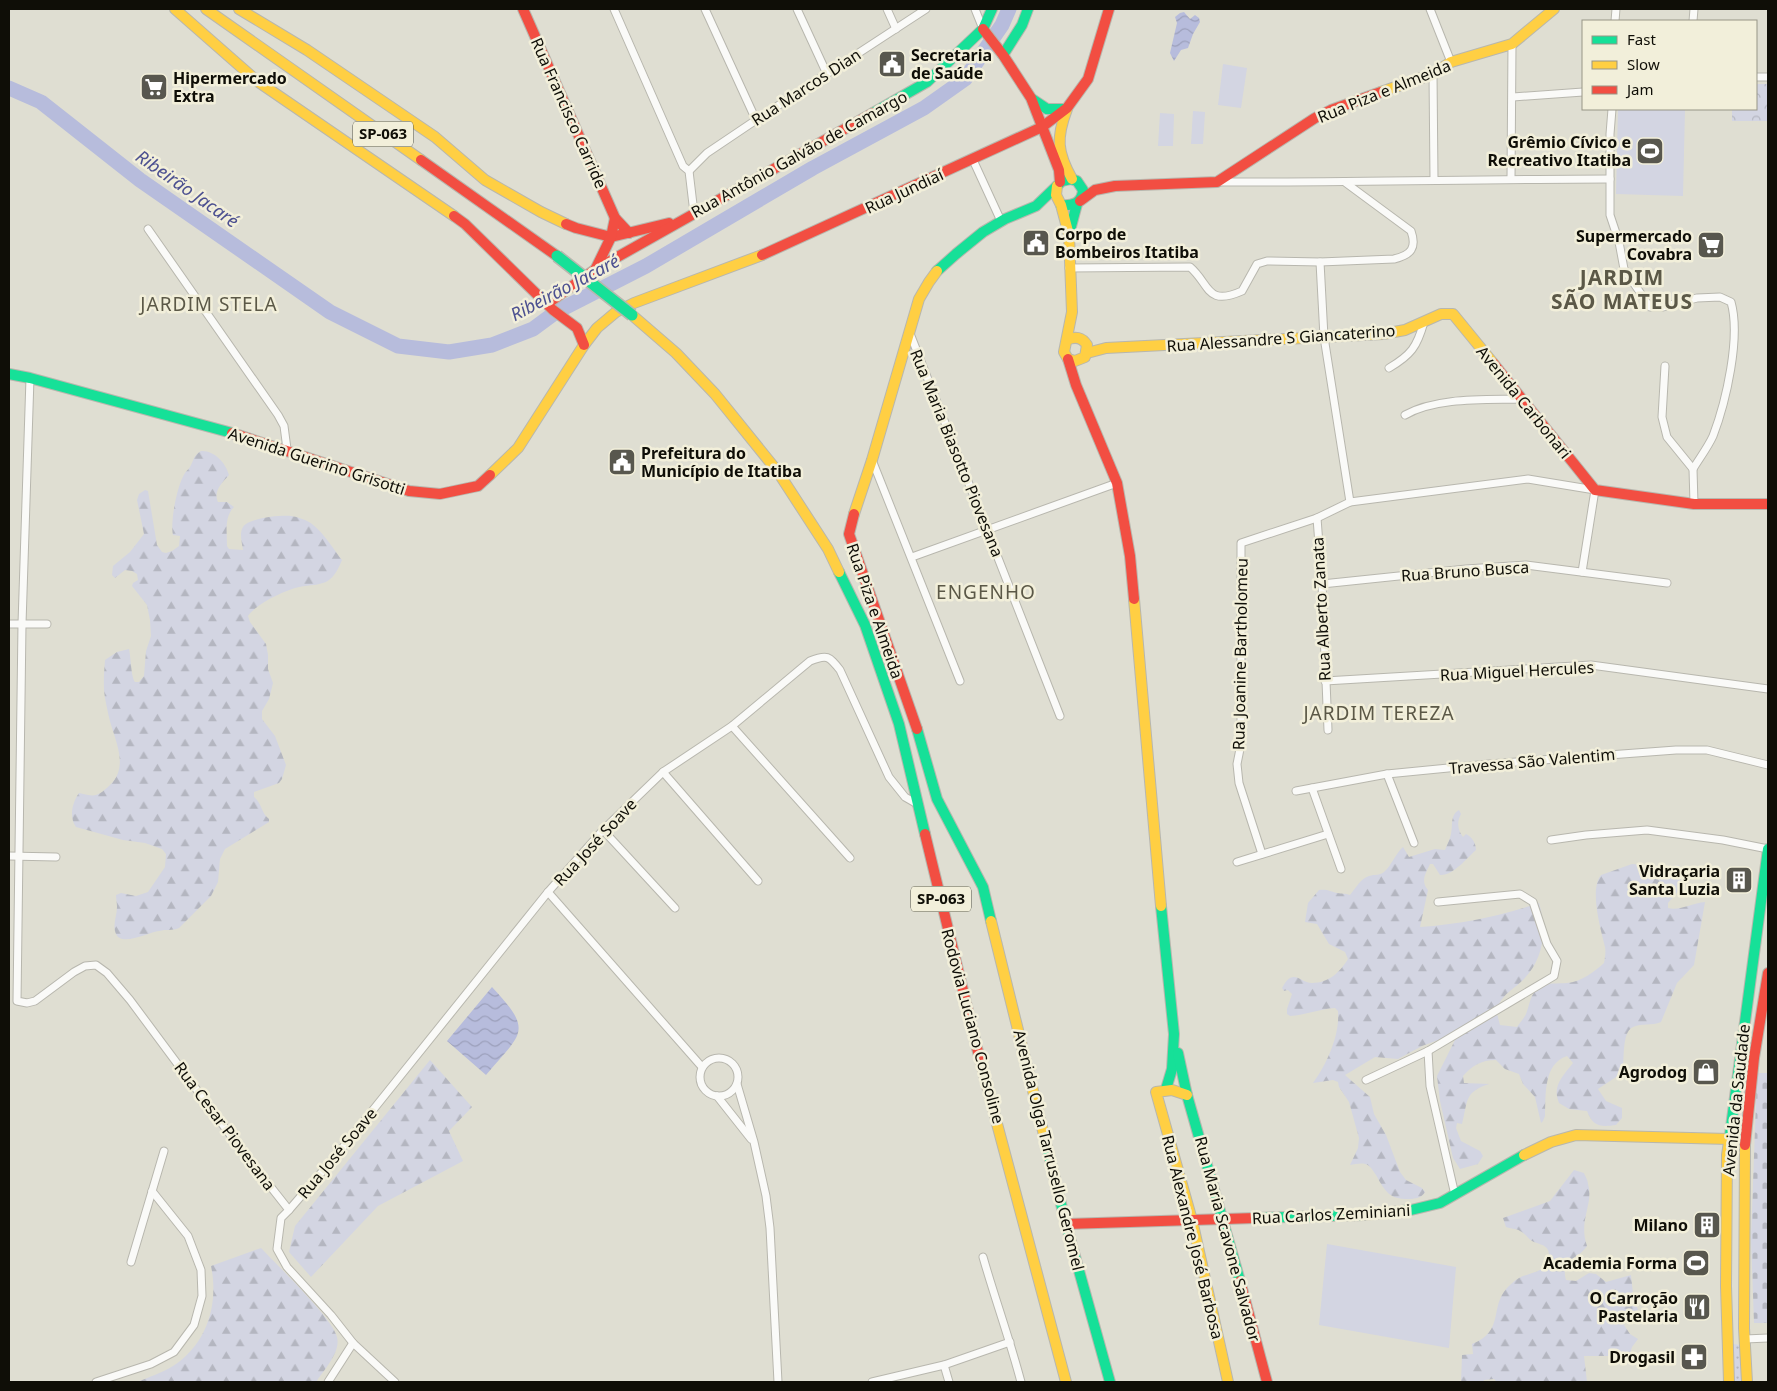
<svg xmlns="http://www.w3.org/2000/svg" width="1777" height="1391" font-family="'Noto Sans',sans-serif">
<defs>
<pattern id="grass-dots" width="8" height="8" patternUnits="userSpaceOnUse" patternTransform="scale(1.25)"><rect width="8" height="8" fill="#d3d5e2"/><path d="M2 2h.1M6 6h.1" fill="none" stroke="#b4b6c0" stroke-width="1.8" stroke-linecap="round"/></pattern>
<pattern id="forest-firs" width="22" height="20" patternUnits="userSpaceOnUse" patternTransform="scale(1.25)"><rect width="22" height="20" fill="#d3d5e2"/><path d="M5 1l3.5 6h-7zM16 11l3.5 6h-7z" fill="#b4b6c0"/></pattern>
<pattern id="cemetery-stones" width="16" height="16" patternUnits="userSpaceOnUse" patternTransform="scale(1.25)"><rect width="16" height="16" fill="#d3d5e2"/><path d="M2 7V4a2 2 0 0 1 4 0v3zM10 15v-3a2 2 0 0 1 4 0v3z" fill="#b4b6c0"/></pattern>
<pattern id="park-crowns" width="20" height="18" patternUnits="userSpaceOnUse" patternTransform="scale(1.25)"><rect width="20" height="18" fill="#d3d5e2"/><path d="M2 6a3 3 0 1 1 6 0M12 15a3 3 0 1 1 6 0" fill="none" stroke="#b4b6c0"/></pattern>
<pattern id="water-waves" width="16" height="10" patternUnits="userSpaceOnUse" patternTransform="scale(1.25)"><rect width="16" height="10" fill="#b7bcdc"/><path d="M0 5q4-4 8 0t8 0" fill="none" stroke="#9ca0bb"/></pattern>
</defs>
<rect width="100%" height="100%" fill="#dfded2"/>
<path fill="url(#grass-dots)" d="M1734,1344L1739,1345L1741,1348L1742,1382H1732V1346Z"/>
<g fill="url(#forest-firs)">
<path d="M201,451C214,450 226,463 229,475C222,483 213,491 218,502H227L234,507C224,517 227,532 227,546L229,549L243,550C242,543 239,533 243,527C249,518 280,515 291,516C298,517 307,520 312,524C323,532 334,550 342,560C331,587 323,583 299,587C285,590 256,604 248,616L250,622L266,644L268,655V669L273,683L269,699L262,711V719L275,736L286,765L282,779L279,783L254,792V797C262,803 261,813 269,819V822L225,849L220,859L218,882L211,896L179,928C172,931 166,929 159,931C149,932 122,947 116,934C112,925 117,916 117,907C117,903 116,899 116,895L121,893L136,896L148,892L165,867L166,854L162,849L145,843L123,840L76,827C69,817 72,803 79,793C96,797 97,797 110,785C127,769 118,747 112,728C109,719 107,708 105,698C103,686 104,673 105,660L117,652L129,649C131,658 131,677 135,682H139L144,676L146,651L151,636L150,620L147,605L132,586L133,583L138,580L137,574L132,571L125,570L115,578L112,575L113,566L130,552L144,534L137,500L139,494L145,490L148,491L157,545L162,552L166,553L172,551L179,546L180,536L173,535C170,522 177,485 185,473C186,471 189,469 190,467C194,460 193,456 201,451Z"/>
<path d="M1459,810L1461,814C1457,821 1457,829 1463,837L1466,834C1472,837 1476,843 1476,850C1467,858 1453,876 1440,875L1433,864H1430C1426,873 1420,881 1428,890L1420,927C1461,924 1500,916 1539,903C1547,930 1544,958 1524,979C1511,992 1504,992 1496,1010L1500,1025L1517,1027C1520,1023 1524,1018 1526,1014C1530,1004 1530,993 1540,987C1549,982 1558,984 1567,983C1581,982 1594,972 1604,963C1605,958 1606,952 1605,947C1601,930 1589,890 1601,875L1632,864L1663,867L1679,865L1680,869L1685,877L1680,889L1668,903V908C1680,911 1692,903 1705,902L1694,965L1677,983L1661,1022C1652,1026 1642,1023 1633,1027C1621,1032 1625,1062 1622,1073L1598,1089L1606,1101L1622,1108V1118L1616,1125C1601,1127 1593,1127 1587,1111L1569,1109L1559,1103C1552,1086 1562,1077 1573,1063L1567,1056C1543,1064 1546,1095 1545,1116L1543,1121L1541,1123L1535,1097L1523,1084L1519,1074L1505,1069L1496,1060C1481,1060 1472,1066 1463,1076L1464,1083L1489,1084C1464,1092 1468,1101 1462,1124L1457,1123L1456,1128L1461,1141L1480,1151L1483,1156L1478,1164L1460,1169L1453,1158L1440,1101L1437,1076L1457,1036L1452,1035L1422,1046L1398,1059L1375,1057L1345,1075L1370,1097L1374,1114L1386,1135L1400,1172L1406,1180L1422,1188L1425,1192C1422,1197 1418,1198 1412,1199C1390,1200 1386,1193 1376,1175C1374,1173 1372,1168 1369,1166C1364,1162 1357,1164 1350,1165L1358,1148L1359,1138L1349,1102L1339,1087L1338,1082L1333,1080L1313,1083C1327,1064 1340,1035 1338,1011L1335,1008C1320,1009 1305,1015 1290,1016L1287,1014V1009L1292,994L1288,990L1284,991L1282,988C1293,967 1299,982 1312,983C1329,983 1340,972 1348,959L1345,952L1329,944L1317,924L1305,922L1308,903L1319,890C1327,889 1329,891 1337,893C1342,894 1345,893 1350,895C1355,889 1361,878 1369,876C1375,874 1379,876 1384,872C1392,865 1395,854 1403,847L1409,857L1435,849L1445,850C1447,845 1450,839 1451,834C1453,825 1450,815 1459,810Z"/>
<path d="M430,1060L472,1107L449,1131L463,1161L378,1206L311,1277L289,1252L295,1226Z"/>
<path d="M1574,1170L1584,1173C1585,1176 1588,1180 1588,1184C1594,1204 1578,1220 1587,1246C1578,1260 1560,1258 1566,1280L1576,1281L1589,1273L1596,1274L1606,1282L1631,1275L1633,1294L1640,1317H1632L1625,1321L1624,1325L1630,1334L1638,1339L1632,1347L1628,1360L1626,1356H1584L1587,1382H1497L1494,1379L1484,1380L1483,1382H1461L1462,1355L1473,1354L1472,1344C1505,1331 1489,1308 1507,1288C1510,1285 1515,1280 1519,1278C1530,1272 1546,1273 1549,1258C1549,1256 1549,1252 1548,1250C1545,1244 1537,1244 1532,1241C1527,1238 1525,1233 1520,1231C1516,1228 1510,1229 1506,1227L1503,1218L1550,1201Z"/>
<path d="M261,1248C277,1265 333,1319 337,1337C341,1352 324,1370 316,1382H137C149,1377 162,1373 173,1366C207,1344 219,1304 211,1266Z"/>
</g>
<path fill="url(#cemetery-stones)" d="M1757,1073H1768V1323H1754L1751,1239Z"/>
<path fill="url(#park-crowns)" d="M1756,84H1768V121H1732V109H1756Z"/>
<g fill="#d3d5e2">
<path d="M1223,64L1247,68L1241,108L1218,105Z"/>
<path d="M1618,109H1685L1683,196L1616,194Z"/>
<path d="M1193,111L1205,112L1203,144H1191Z"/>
<path d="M1160,113L1174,114L1173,146H1158Z"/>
<path d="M1327,1244L1456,1267L1449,1348L1319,1325Z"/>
</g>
<g fill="url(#water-waves)">
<path d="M1184,12L1190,19L1195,15L1199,18L1200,22L1193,34L1188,48L1181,50L1174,61L1170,53L1177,23L1175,17L1180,13Z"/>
<path d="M492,987C534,1032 522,1032 486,1075L447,1041Z"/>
</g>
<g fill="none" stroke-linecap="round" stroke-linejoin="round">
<path stroke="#b7bcdc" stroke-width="15" d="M9,88L41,102L140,180L330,312L398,346L449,352L492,345L533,329L556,312L646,266L813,168L924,108L965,79L1002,25L1009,9"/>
<g stroke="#b8b7ae" stroke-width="9">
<g id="street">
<path d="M614,9L683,166L689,171L694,213"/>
<path d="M705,9L756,120"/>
<path d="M797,9L827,74"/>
<path d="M887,9L896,29"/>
<path d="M975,9L983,29"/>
<path d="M1430,9L1451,62"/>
<path d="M1615,21L1616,9"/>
<path d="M1693,21L1694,9"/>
<path d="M1433,74L1434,179"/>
<path d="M1756,77H1768"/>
<path d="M1513,97L1583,92"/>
<path d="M1612,109L1610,134V215L1619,242L1624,269L1650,307H1663L1697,298L1720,297L1731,302C1741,337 1726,402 1713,436C1708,447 1699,459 1693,469"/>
<path d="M973,160L1001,221"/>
<path d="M689,171L707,153L756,120L926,9"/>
<path d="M1511,179L1512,44"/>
<path d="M1218,182C1349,183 1480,179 1610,179"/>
<path d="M148,229L278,415L284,426L287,449"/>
<path d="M1320,262L1324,337L1350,502"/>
<path d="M1069,268L1190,267C1210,284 1206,307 1242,291L1257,264L1267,261L1320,262L1394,259C1411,255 1417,248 1411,231L1346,183"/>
<path d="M909,331L1060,716"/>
<path d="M1665,366L1662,417L1667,437L1693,469L1694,504"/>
<path d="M1389,368C1411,355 1417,347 1424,322"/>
<path d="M30,378L22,624L17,1001L27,1003L35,1001L74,972L85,966L96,965L107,973L130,1000L240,1148L289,1210L281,1218L277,1249L287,1267L331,1315L353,1343L395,1382"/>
<path d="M1405,415C1436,397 1486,400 1521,399"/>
<path d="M872,460L960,681"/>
<path d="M1317,518L1322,584L1328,730"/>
<path d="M912,557L1117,483"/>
<path d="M1322,584L1466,569L1526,565L1667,583"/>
<path d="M9,624H47"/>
<path d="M1325,681L1591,665L1768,689"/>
<path d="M732,726L850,858"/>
<path d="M663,772L758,881"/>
<path d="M1387,774L1414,843"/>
<path d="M1312,788L1341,869"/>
<path d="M1296,791L1387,774L1489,764L1676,750H1707L1768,765"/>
<path d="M603,830L675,908"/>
<path d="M1551,840L1586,835L1647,830L1723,840L1768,849"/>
<path d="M1262,854L1239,783L1237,764L1241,744V543L1317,518L1350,502L1528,479L1595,490L1582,572"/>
<path d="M9,856L56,857"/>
<path d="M1237,862L1328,834"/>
<path d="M548,892L702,1067"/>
<path d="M1428,1051L1430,1086L1455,1195"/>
<circle cx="719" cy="1077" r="19"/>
<path d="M1366,1080L1428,1051L1554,976L1557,961L1547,944L1533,902L1520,894L1438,902"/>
<path d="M737,1084L754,1142L766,1196L770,1228L778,1382"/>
<path d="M717,1096L751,1139"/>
<path d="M289,1210L340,1151L548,892L603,830L663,772L732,726L810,661C827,654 829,656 840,670L889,777L905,797L919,805"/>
<path d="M983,1257C995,1299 1010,1340 1021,1382"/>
<path d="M131,1262L164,1151"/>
<path d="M1745,1339L1768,1338"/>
<path d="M944,1365L949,1382"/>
<path d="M96,1382L151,1364L174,1352L194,1325L202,1296L201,1270L188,1236L152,1191"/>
<path d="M328,1382L353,1343"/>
<path d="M872,1382L944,1365L1010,1342"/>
</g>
</g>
<g stroke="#b8b7ae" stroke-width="12">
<g id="fast">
<path d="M1003,55L1022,25L1028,9"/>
<path d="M1032,99L1047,109H1064"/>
<path d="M873,113L927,82L983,29L992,9"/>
<path d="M1069,234L1077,204"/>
<path d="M937,271L956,254L983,232L1005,219L1036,206L1062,181L1071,179L1077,181L1083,190C1082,203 1073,206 1061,205"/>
<path d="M9,374L30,378L232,433"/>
<path d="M839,572L865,625L899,724L925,834"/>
<path d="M917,729L937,799L983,887L991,921"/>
<path d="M1161,906L1174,1034L1172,1069L1166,1089"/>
<path d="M1178,1053L1187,1095L1240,1281"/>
<path d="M1045,1139L1066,1224L1110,1382"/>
<path d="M1729,1142L1768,849"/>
<path d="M1256,1218L1364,1215L1411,1210L1440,1203L1524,1155"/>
</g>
</g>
<g stroke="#b8b7ae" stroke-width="12">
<g id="slow">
<path d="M175,9L257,81L454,216"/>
<path d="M206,9L421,160"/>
<path d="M239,9L307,50L435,137L485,180L541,212L566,224"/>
<path d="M1381,92L1433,74L1451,62L1512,44L1554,9"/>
<path d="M1067,109C1056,138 1057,152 1072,179"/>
<path d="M1057,186L1056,195L1061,205L1069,235L1072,312L1064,352L1068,359L1075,361L1085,357L1087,345C1082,337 1075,336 1067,340"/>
<path d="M632,315L676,353L715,394L778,472L828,549L839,572"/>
<path d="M1087,353L1106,348L1383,334L1405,330L1441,314H1453L1493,363"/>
<path d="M490,475L518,448L584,345L597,328L616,312L634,303L762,255"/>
<path d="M854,514L872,460L919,299L929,282L937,271"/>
<path d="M1134,599L1161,906"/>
<path d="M991,921L1045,1139"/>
<path d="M1187,1095L1172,1090L1156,1092L1192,1220L1228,1382"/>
<path d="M996,1120L1066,1382"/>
<path d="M1729,1142L1727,1155L1726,1286L1729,1382"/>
<path d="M1745,1145L1744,1328L1747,1382"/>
<path d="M1524,1155L1551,1142L1576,1135L1729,1139"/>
</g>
</g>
<g stroke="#b8b7ae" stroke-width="12">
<g id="jam">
<path d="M523,9L615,218L629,233"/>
<path d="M983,29L1003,55L1031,98L1059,170L1060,182"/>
<path d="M421,160L557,256"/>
<path d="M1080,201L1095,190L1115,186L1217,182L1315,118L1331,110L1381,92"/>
<path d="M454,216L465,224L553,310L577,328L584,345"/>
<path d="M566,224L576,228L611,237L669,223"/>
<path d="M762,255L1042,127L1067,108L1088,79L1109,9"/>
<path d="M596,268L611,237L615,218"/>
<path d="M547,304L596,269L873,113"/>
<path d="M1068,359L1076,385L1117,483L1130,556L1134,599"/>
<path d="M1493,363L1595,490L1694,504H1768"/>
<path d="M232,433L409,491L440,494L478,486L490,475"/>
<path d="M854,514L849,534L917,729"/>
<path d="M925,834L977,1048L996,1120"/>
<path d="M1745,1145L1754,1058L1768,973"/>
<path d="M1066,1224L1256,1218"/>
<path d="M1240,1281L1267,1382"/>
</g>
</g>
<use href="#street" stroke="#fafaf8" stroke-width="7"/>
<use href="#fast" stroke="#16e098" stroke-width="10"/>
<use href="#slow" stroke="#ffcf43" stroke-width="10"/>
<use href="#jam" stroke="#f24e42" stroke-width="10"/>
<g stroke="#b8b7ae" stroke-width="14" stroke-linecap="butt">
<path id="fast-bridge" d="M557,256L632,315"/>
</g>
<use href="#fast-bridge" stroke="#16e098" stroke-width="11"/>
</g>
<defs>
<g id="civic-square" transform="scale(1.4375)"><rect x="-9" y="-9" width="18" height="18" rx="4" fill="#58574e" stroke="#f2efda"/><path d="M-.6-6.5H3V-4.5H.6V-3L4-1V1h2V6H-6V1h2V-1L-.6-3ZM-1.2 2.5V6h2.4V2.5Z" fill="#fff"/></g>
<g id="supermarket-square" transform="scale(1.4375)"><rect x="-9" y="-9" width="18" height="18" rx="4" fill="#58574e" stroke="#f2efda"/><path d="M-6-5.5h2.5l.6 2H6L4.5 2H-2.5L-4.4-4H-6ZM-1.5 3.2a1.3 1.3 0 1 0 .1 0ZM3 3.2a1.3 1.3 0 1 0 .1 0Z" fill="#fff"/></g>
<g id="stadium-square" transform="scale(1.4375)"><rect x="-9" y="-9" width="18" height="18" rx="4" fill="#58574e" stroke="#f2efda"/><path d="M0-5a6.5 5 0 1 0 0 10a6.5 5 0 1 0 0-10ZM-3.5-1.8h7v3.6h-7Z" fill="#fff"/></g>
<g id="building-square" transform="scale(1.4375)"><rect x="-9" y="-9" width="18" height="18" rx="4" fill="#58574e" stroke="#f2efda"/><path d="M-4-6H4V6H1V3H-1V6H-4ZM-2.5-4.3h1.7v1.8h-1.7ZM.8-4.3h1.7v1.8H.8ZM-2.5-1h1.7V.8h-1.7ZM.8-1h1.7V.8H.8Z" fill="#fff"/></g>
<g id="shop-square" transform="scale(1.4375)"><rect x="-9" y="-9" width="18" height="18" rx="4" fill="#58574e" stroke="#f2efda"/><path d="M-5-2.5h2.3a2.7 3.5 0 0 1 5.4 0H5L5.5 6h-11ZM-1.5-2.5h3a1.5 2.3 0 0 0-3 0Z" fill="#fff"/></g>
<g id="restaurant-square" transform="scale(1.4375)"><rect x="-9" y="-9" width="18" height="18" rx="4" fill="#58574e" stroke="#f2efda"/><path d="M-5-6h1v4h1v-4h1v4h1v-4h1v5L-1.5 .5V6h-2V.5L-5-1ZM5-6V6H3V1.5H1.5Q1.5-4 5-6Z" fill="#fff"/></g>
<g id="pharmacy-square" transform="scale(1.4375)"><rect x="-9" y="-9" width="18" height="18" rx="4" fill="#58574e" stroke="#f2efda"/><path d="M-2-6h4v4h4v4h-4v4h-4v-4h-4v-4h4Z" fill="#fff"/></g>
</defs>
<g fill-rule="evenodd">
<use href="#civic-square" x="892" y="64"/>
<use href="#supermarket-square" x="154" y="87"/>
<use href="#stadium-square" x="1650" y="151"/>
<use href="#civic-square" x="1036" y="243"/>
<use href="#supermarket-square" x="1711" y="245"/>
<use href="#civic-square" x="622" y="462"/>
<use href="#building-square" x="1739" y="880"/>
<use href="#shop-square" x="1706" y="1072"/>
<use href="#building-square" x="1707" y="1225"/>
<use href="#stadium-square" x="1696" y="1263"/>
<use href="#restaurant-square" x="1697" y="1307"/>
<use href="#pharmacy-square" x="1694" y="1357"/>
</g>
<g text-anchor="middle" stroke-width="5" stroke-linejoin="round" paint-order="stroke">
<g fill="#f2efda" stroke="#535246" stroke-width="1">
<rect x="353" y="121.5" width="60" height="25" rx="4"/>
<rect x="911" y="886.5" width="60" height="25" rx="4"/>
</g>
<g font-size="15" font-weight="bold" fill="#0f0e07">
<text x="383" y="139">SP-063</text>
<text x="941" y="904">SP-063</text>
</g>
<g font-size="16" font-weight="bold" fill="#0f0e07" stroke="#f2efda" text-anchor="end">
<text x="911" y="61" text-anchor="start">Secretaria<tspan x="911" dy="18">de Saúde</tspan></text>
<text x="173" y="84" text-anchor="start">Hipermercado<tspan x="173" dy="18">Extra</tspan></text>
<text x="1631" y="148">Grêmio Cívico e<tspan x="1631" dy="18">Recreativo Itatiba</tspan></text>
<text x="1055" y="240" text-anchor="start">Corpo de<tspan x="1055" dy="18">Bombeiros Itatiba</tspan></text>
<text x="1692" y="242">Supermercado<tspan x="1692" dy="18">Covabra</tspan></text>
<text x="641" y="459" text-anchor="start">Prefeitura do<tspan x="641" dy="18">Município de Itatiba</tspan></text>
<text x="1720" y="877">Vidraçaria<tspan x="1720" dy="18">Santa Luzia</tspan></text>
<text x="1687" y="1078">Agrodog</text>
<text x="1688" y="1231">Milano</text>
<text x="1677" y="1269">Academia Forma</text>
<text x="1678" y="1304">O Carroção<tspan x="1678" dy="18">Pastelaria</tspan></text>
<text x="1675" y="1363">Drogasil</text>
</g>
<g font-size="16" fill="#0f0e07" stroke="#f2efda">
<text transform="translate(806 87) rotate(-33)" y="6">Rua Marcos Dian</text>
<text transform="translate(1384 91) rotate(-22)" y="6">Rua Piza e Almeida</text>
<text transform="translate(569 113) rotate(66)" y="6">Rua Francisco Carride</text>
<text transform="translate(799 154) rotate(-29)" y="6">Rua Antônio Galvão de Camargo</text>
<text transform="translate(904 191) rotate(-25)" y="6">Rua Jundiaí</text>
<text transform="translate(1281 338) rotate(-4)" y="6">Rua Alessandre S Giancaterino</text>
<text transform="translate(1524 402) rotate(51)" y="6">Avenida Carbonari</text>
<text transform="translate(957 453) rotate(68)" y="6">Rua Maria Biasotto Piovesana</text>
<text transform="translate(317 461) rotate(18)" y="6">Avenida Guerino Grisotti</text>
<text transform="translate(1465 571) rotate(-4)" y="6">Rua Bruno Busca</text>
<text transform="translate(1321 609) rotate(-93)" y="6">Rua Alberto Zanata</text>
<text transform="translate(875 611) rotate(71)" y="6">Rua Piza e Almeida</text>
<text transform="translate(1240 654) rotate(-89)" y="6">Rua Joanine Bartholomeu</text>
<text transform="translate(1517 671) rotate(-3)" y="6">Rua Miguel Hercules</text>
<text transform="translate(1532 761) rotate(-5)" y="6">Travessa São Valentim</text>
<text transform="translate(595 842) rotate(-47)" y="6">Rua José Soave</text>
<text transform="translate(973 1026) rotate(75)" y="6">Rodovia Luciano Consoline</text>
<text transform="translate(1736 1100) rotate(-84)" y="6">Avenida da Saudade</text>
<text transform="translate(225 1126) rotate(53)" y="6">Rua Cesar Piovesana</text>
<text transform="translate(1049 1150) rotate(76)" y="6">Avenida Olga Tarrusello Geromel</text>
<text transform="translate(337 1153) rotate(-50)" y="6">Rua José Soave</text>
<text transform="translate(1331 1214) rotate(-3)" y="6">Rua Carlos Zeminiani</text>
<text transform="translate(1193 1237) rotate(76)" y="6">Rua Alexandre José Barbosa</text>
<text transform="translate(1228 1239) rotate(75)" y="6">Rua Maria Scavone Salvador</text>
</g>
<g font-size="18" font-style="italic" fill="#4c5090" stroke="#f2efda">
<text transform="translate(187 189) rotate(35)" y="6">Ribeirão Jacaré</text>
<text transform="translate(565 288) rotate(-28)" y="6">Ribeirão Jacaré</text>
</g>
<g font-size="19" letter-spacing="1" fill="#5b5847" stroke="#f2efda">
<text x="209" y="311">JARDIM STELA</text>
<text x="986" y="599">ENGENHO</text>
<text x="1379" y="720">JARDIM TEREZA</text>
</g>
<g font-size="21" font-weight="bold" letter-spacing="1" fill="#5b5847" stroke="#f2efda">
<text x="1622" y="285">JARDIM<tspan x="1622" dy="24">SÃO MATEUS</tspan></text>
</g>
</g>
<rect width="1777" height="1391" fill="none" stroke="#0f0e07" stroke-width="20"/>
<rect x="1582" y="20" width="175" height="90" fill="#f2efda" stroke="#979586"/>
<rect x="1592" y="36" width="25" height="8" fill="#16e098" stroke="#979586"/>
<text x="1627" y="45" font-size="15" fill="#0f0e07">Fast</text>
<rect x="1592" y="61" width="25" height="8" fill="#ffcf43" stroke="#979586"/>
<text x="1627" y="70" font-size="15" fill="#0f0e07">Slow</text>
<rect x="1592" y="86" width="25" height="8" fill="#f24e42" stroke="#979586"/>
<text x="1627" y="95" font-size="15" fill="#0f0e07">Jam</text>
</svg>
